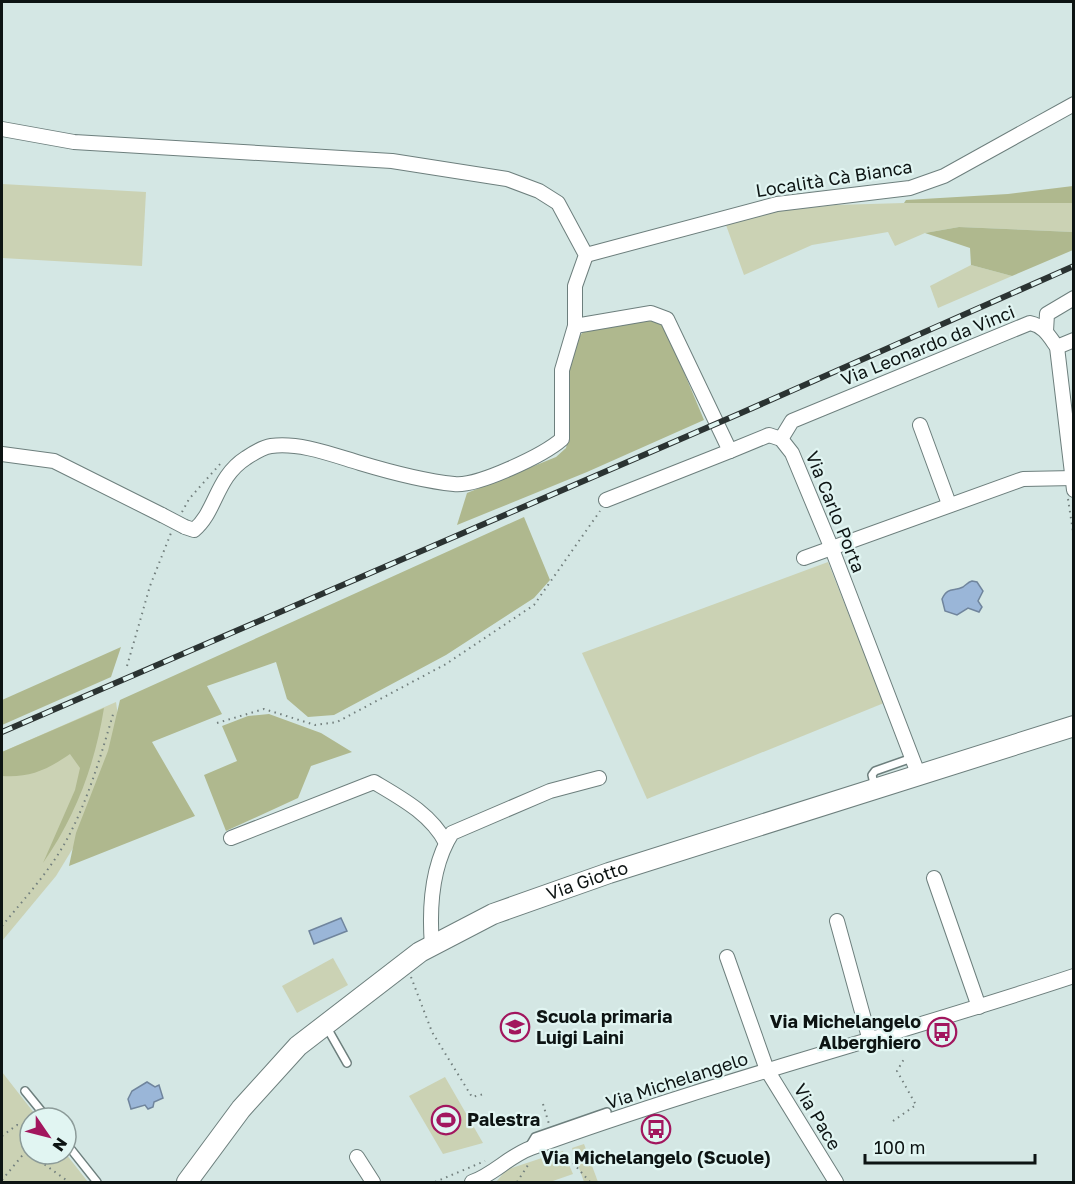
<svg xmlns="http://www.w3.org/2000/svg" width="1075" height="1184" font-family="'Golos Text',sans-serif">
<rect width="100%" height="100%" fill="#d4e7e4"/>
<g fill="#cbd2b4">
<path d="M2,184L146,192L142,266L2,258Z"/>
<path d="M904,203H1073V232L959,227L925,233L895,246L888,232L812,245L744,275L726,225L776,211L835,205Z"/>
<path d="M971,265L1012,276L938,308L930,286Z"/>
<path d="M828,562L884,703L647,799L582,653Z"/>
<path d="M116,702L119,723L81,835L56,876L2,941V752Z"/>
<path d="M333,958L348,985L297,1013L282,986Z"/>
<path d="M2,1072L38,1118H30V1154H66L88,1182H2Z"/>
<path d="M445,1077L483,1143L443,1154L409,1096Z"/>
<path d="M584,1144L598,1182H584L572,1148Z"/>
<path d="M563,1151L573,1174L550,1182H496L506,1170Z"/>
</g>
<g fill="#afb88e">
<path d="M1073,186V203H904L906,200L1008,194Z"/>
<path d="M959,227L1073,232V250L1012,276L971,265L970,248L925,233Z"/>
<path d="M648,318L665,327L704,420L587,472L457,525L467,493L556,457L566,448L569,435C570,410 562,341 588,329C603,322 632,321 648,318Z"/>
<path d="M524,517L550,580L534,598L446,655L334,715L308,717L287,699L276,662L207,686L222,714L152,742L195,816L69,866L76,833L108,751L120,700Z"/>
<path d="M121,647L111,677L2,725V700Z"/>
<path d="M104,708C95,764 76,816 43,863L75,790L80,768L70,754C47,770 29,778 2,776V752Z"/>
<path d="M269,714L321,733L352,752L311,766L298,798L226,831L204,775L237,761L222,726L248,716Z"/>
</g>
<g fill="#9ab6d8" stroke="#70859d" stroke-width="1.5">
<path d="M972,581L977,582L983,591L978,601L982,607L979,612L968,608L957,615L945,611L942,599C948,586 954,592 963,587C966,585 968,582 972,581Z"/>
<path d="M341,918L347,931L314,944L309,931Z"/>
<path d="M147,1082L155,1087L159,1085L163,1098L154,1102L153,1107L148,1109L145,1105L131,1109L128,1099L132,1091Z"/>
</g>
<g fill="none" stroke-linecap="round" stroke-linejoin="round">
<g stroke="#6d7f7d" stroke-width="10">
<g id="lane">
<path d="M875,788L872,775L875,771L912,758"/>
<path d="M326,1026L347,1063"/>
<path d="M25,1091L47,1118"/>
<path d="M66,1143L97,1182"/>
<path d="M529,1147L535,1137L607,1112"/>
</g>
</g>
<g stroke="#6d7f7d" stroke-width="16">
<g id="street">
<path d="M2,129L74,142L392,161L507,179L539,191L558,203L586,255L575,286V326L562,370V439C544,455 477,487 454,484C423,481 390,472 360,463C333,455 300,442 271,446C264,447 252,454 246,458C216,477 216,512 194,530L185,527"/>
<path d="M586,255L777,204L910,188L944,176L1074,104"/>
<path d="M575,326L651,313L667,319L730,451L769,435L781,439L792,453L832,549L919,776"/>
<path d="M1046,331L1047,314L1074,298"/>
<path d="M1057,347L1074,340"/>
<path d="M920,425L949,504"/>
<path d="M781,439L792,421L1030,323C1044,326 1049,336 1057,347L1074,490"/>
<path d="M2,454L54,461L162,515"/>
<path d="M606,500L730,451"/>
<path d="M804,558L1023,479L1074,478"/>
<path d="M231,838L374,782C401,798 431,814 446,843"/>
<path d="M934,878L979,1007"/>
<path d="M837,921L870,1041"/>
<path d="M432,946C429,908 431,866 452,833L550,791L599,778"/>
<path d="M727,957L767,1070L836,1182"/>
<path d="M357,1157L373,1182"/>
<path d="M472,1182C493,1175 509,1156 531,1148C709,1083 893,1036 1074,976"/>
</g>
</g>
<g stroke="#6d7f7d" stroke-width="22">
<g id="secondary">
<path id="s1" d="M187,1182L241,1109L298,1046L420,952L493,914L609,873L1074,726"/>
</g>
</g>
<g stroke="#727f7d" stroke-width="2" stroke-dasharray="1.5 4.5" stroke-linecap="butt">
<path d="M1068,499L1074,538"/>
<path d="M182,512L189,499L221,463"/>
<path d="M127,666L150,586L171,533"/>
<path d="M217,723L264,709L315,725L337,722L446,664L534,605L600,511"/>
<path d="M2,926C24,899 49,872 66,841C88,801 101,755 114,711"/>
<path d="M411,977L432,1032L472,1097L484,1094"/>
<path d="M543,1104L549,1124"/>
<path d="M893,1121L916,1105L897,1071L904,1059"/>
<path d="M2,1136L17,1125L24,1127L30,1133"/>
<path d="M30,1154L69,1182"/>
<path d="M573,1163L590,1182"/>
<path d="M2,1180L26,1151L30,1135"/>
<path d="M435,1182L485,1161"/>
<path d="M517,1182L530,1162"/>
</g>
<use href="#lane" stroke="#fff" stroke-width="7"/>
<use href="#street" stroke="#fff" stroke-width="14"/>
<use href="#secondary" stroke="#fff" stroke-width="20"/>
<g stroke="#2b3332" stroke-width="6">
<path id="rail" d="M2,732L741,413L1074,266"/>
</g>
<use href="#rail" stroke="#e1f5f2" stroke-width="4" stroke-dasharray="11" stroke-linecap="butt"/>
<g stroke="#6d7f7d" stroke-width="16" stroke-linecap="butt">
<path id="street-bridge" d="M162,515L185,527"/>
</g>
<use href="#street-bridge" stroke="#fff" stroke-width="14"/>
</g>
<defs>
<g id="school-ring" transform="scale(1.5)"><circle r="9.5" fill="#e1f5f2" stroke="#a2165e" stroke-width="1.5"/><path d="M0-5L7-2L0 1L-7-2ZM-4 1L0 2.5L4 1V4Q0 6-4 4Z" fill="#a2165e"/></g>
<g id="bus-ring" transform="scale(1.5)"><circle r="9.5" fill="#e1f5f2" stroke="#a2165e" stroke-width="1.5"/><path d="M-5-6H5V4H4V6H2V4H-2V6H-4V4H-5ZM-3.5-4V0h7V-4ZM-3.5 1.2v1.5H-2V1.2ZM2 1.2v1.5H3.5V1.2Z" fill="#a2165e"/></g>
<g id="stadium-ring" transform="scale(1.5)"><circle r="9.5" fill="#e1f5f2" stroke="#a2165e" stroke-width="1.5"/><path d="M0-5a6.5 5 0 1 0 0 10a6.5 5 0 1 0 0-10ZM-3.5-1.8h7v3.6h-7Z" fill="#a2165e"/></g>
</defs>
<g fill-rule="evenodd">
<use href="#school-ring" x="515" y="1027"/>
<use href="#bus-ring" x="942" y="1032"/>
<use href="#stadium-ring" x="446" y="1120"/>
<use href="#bus-ring" x="656" y="1129"/>
</g>
<g text-anchor="middle" stroke-width="4.5" stroke-linejoin="round" paint-order="stroke">
<g font-size="18" fill="#0d1413" stroke="#e1f5f2">
<text transform="translate(834 179) rotate(-9)" y="6">Località Cà Bianca</text>
<text transform="translate(928 346) rotate(-22)" y="6">Via Leonardo da Vinci</text>
<text transform="translate(835 512) rotate(68)" y="6">Via Carlo Porta</text>
<text dy="6" stroke="none"><textPath href="#s1" startOffset="512">Via Giotto</textPath></text>
<text transform="translate(677 1081) rotate(-18)" y="6">Via Michelangelo</text>
<text transform="translate(817 1117) rotate(59)" y="6">Via Pace</text>
</g>
<g font-size="18" font-weight="bold" fill="#0d1413" stroke="#e1f5f2" text-anchor="start">
<text x="536" y="1023">Scuola primaria<tspan x="536" dy="21">Luigi Laini</tspan></text>
<text x="921" y="1028" text-anchor="end">Via Michelangelo<tspan x="921" dy="21">Alberghiero</tspan></text>
<text x="467" y="1126">Palestra</text>
<text x="656" y="1164" text-anchor="middle">Via Michelangelo (Scuole)</text>
</g>
</g>
<rect width="1075" height="1184" fill="none" stroke="#0d1413" stroke-width="6"/>
<g transform="translate(48 1136) rotate(125)"><circle r="28" fill="#e1f5f2" stroke="#8c9b99" stroke-width="1.5"/>
<path d="M0-4.5L10 22L0 15L-10 22Z" fill="#a2165e"/>
<text y="-9" font-size="16" font-weight="bold" text-anchor="middle" fill="#0d1413">N</text>
</g>
<path d="M865 1154v9h170v-9" fill="none" stroke="#0d1413" stroke-width="3"/>
<text x="874" y="1154" font-size="18" fill="#0d1413" stroke="#e1f5f2" stroke-width="4.5" paint-order="stroke">100 m</text>
</svg>
